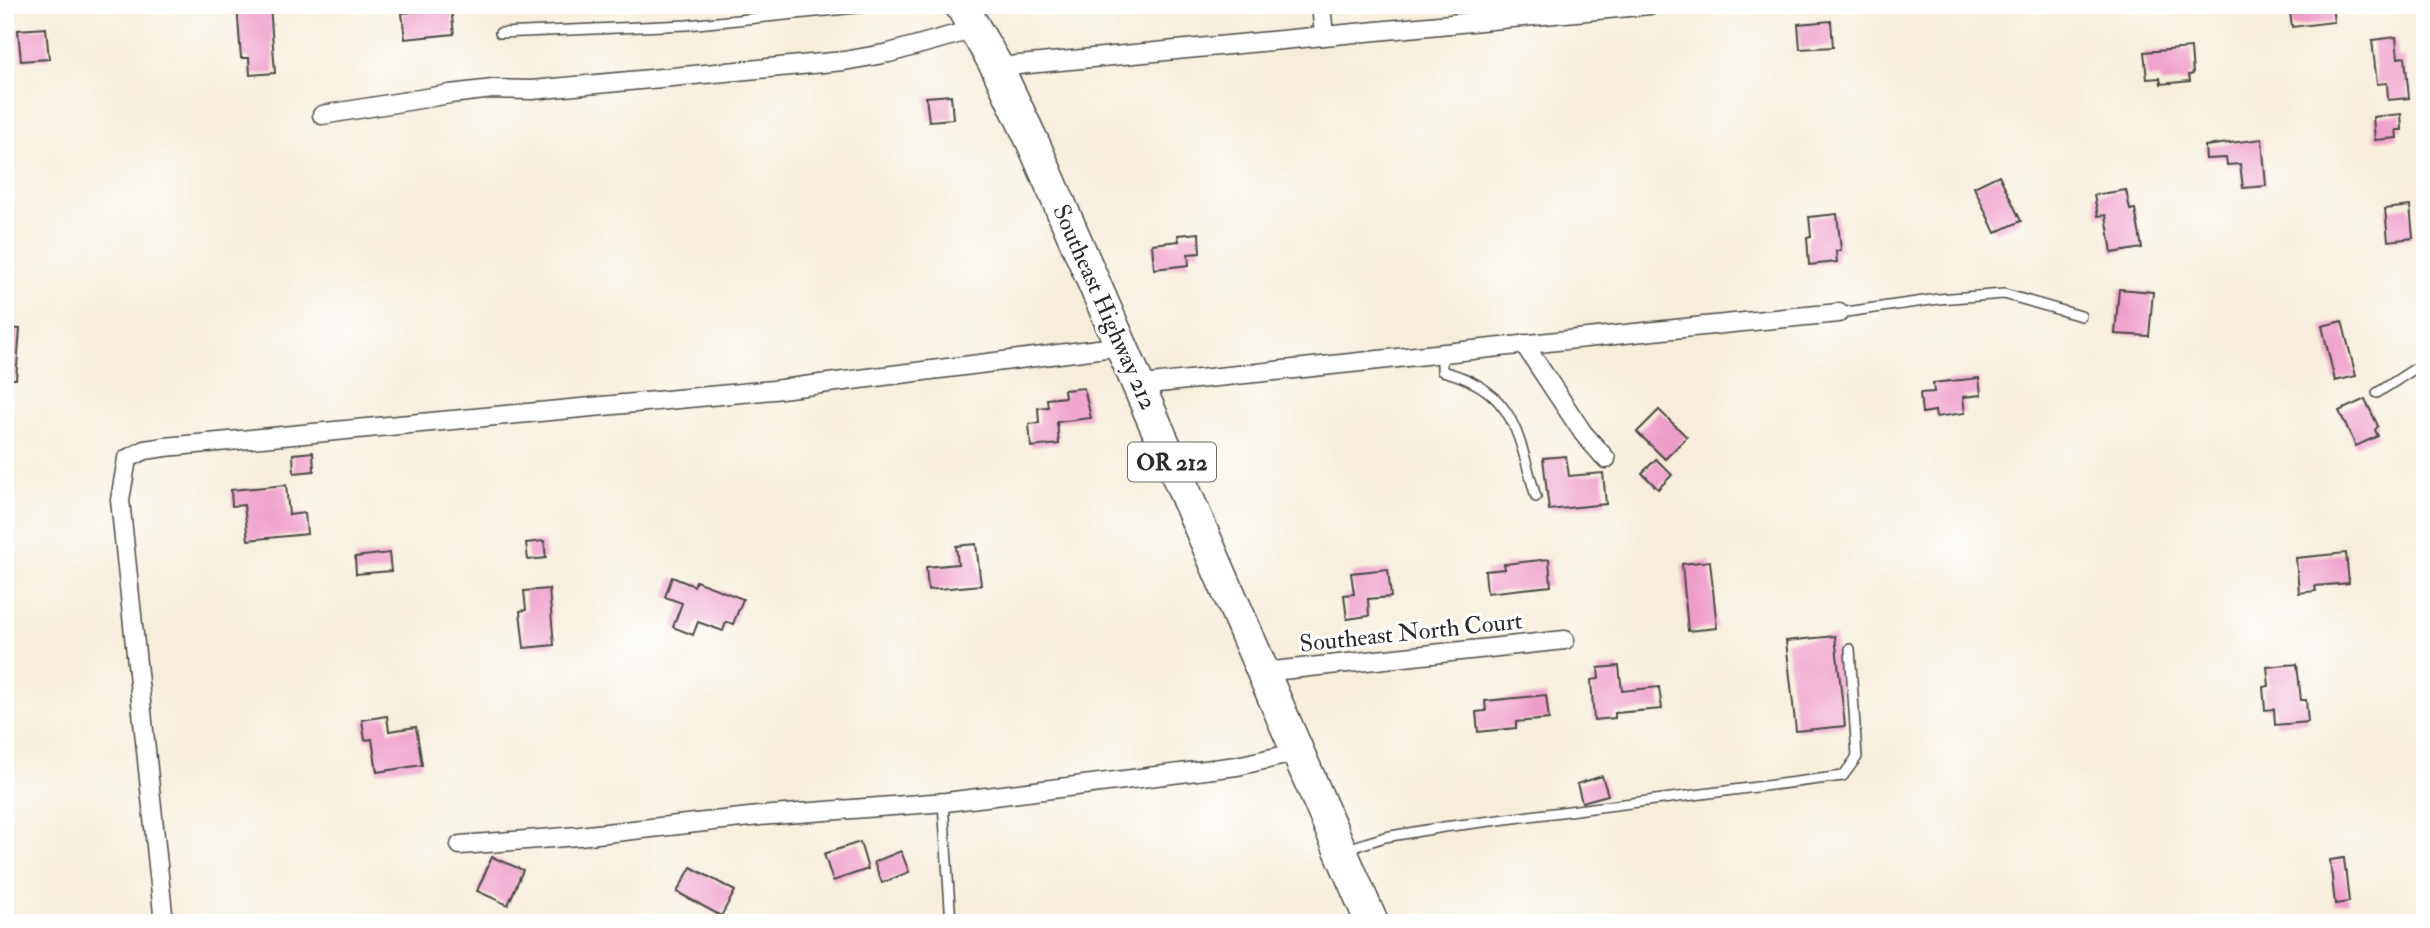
<svg xmlns="http://www.w3.org/2000/svg" width="2430" height="928" font-family="'IM FELL Double Pica',serif">
<rect width="100%" height="100%" fill="#fff"/>
<filter id="ink" filterUnits="userSpaceOnUse"><feTurbulence type="fractalNoise" baseFrequency=".0143" numOctaves="2"/><feDisplacementMap in="SourceGraphic" scale="14" xChannelSelector="R" yChannelSelector="G"/><feConvolveMatrix kernelMatrix="1 2 1 2 8 2 1 2 1" color-interpolation-filters="sRGB"/></filter>
<filter id="wash" filterUnits="userSpaceOnUse"><feTurbulence type="fractalNoise" baseFrequency=".00686" numOctaves="4" result="noise"/><feDisplacementMap in="SourceGraphic" scale="28" xChannelSelector="R" yChannelSelector="G"/><feGaussianBlur stdDeviation="1.57" result="paint"/><feColorMatrix in="noise" values="0 0 0 0 0 0 0 0 0 0 0 0 0 0 0 0 0 1.4 0 .05"/><feComposite in="paint" operator="in"/></filter>
<g filter="url(#wash)">
<rect width="100%" height="100%" fill="#f6edda"/>
<g id="blocks">
<g fill="#ee9dc7">
<path d="M237,5H270L275,73L250,75L249,58H241Z"/>
<path d="M2289,5H2332L2334,22L2292,27Z"/>
<path d="M451,8L454,34L405,39L402,13Z"/>
<path d="M1831,21L1833,47L1800,49L1798,24Z"/>
<path d="M46,28L49,59L21,61L18,30Z"/>
<path d="M2396,37L2398,58L2405,57L2409,98L2388,100L2387,83L2377,84L2372,40Z"/>
<path d="M2191,48L2193,74L2189,75L2190,81L2161,84L2160,78L2147,79L2144,52Z"/>
<path d="M951,95L953,119L929,121L926,97Z"/>
<path d="M2401,114L2402,130H2396L2397,138L2375,140L2373,117Z"/>
<path d="M2262,139L2266,186L2243,188L2240,164L2227,165L2226,158L2206,159L2205,146Z"/>
<path d="M1999,175L2021,221L1995,233L1974,187Z"/>
<path d="M2126,190L2130,210L2135,209L2142,248L2112,253L2106,215L2098,216L2094,195Z"/>
<path d="M2410,206L2413,238L2388,241L2385,209Z"/>
<path d="M1837,214L1841,250L1836,251L1837,262L1809,265L1807,237L1811,236L1809,217Z"/>
<path d="M1199,233L1200,253L1188,254L1189,265L1154,269L1152,244L1179,241L1178,235Z"/>
<path d="M2119,289L2153,292L2149,336L2115,334Z"/>
<path d="M2342,321L2356,376L2335,381L2322,326Z"/>
<path d="M5,328L20,329L16,379H5Z"/>
<path d="M1979,378L1981,395L1963,397L1965,413L1936,417L1935,411L1922,413L1920,393L1934,392L1933,383Z"/>
<path d="M1084,388L1091,418L1057,422L1059,444L1031,447L1029,424L1039,423L1038,408L1048,407L1047,399L1065,397L1064,390Z"/>
<path d="M2365,399L2378,426L2375,430L2378,436L2356,446L2339,411Z"/>
<path d="M1659,410L1687,437L1665,459L1637,432Z"/>
<path d="M313,452L314,471L294,473L293,454Z"/>
<path d="M1566,456L1569,476L1603,473L1606,504L1549,510L1543,458Z"/>
<path d="M1656,459L1672,475L1658,489L1642,473Z"/>
<path d="M286,485L289,515L305,513L307,534L248,540L244,505L232,506L231,490Z"/>
<path d="M544,541L546,558L528,560L526,543Z"/>
<path d="M976,544L981,585L928,590L926,567L958,564L956,546Z"/>
<path d="M389,553L391,571L356,574L355,557Z"/>
<path d="M2346,553L2349,583L2315,586L2316,591L2299,593L2296,558Z"/>
<path d="M1549,559L1551,586L1487,593L1485,571L1505,569L1504,564Z"/>
<path d="M1710,561L1717,628L1688,631L1682,564Z"/>
<path d="M1388,569L1391,597L1368,599L1369,616L1347,619L1344,595L1354,594L1351,573Z"/>
<path d="M672,577L694,586L696,581L743,599L733,624L726,622L723,631L698,622L693,635L673,627L682,603L665,597Z"/>
<path d="M549,589L554,645L524,648L520,611L526,610L524,591Z"/>
<path d="M1835,636L1845,726L1796,731L1786,641Z"/>
<path d="M2297,664L2301,700H2306L2308,722L2275,725L2274,709L2265,710L2263,687L2269,686L2267,667Z"/>
<path d="M1619,666L1622,691L1659,687L1662,709L1615,713V718L1594,720L1591,680L1599,679L1598,668Z"/>
<path d="M1546,695L1549,719L1516,722V728L1478,732L1476,712L1486,711L1485,701Z"/>
<path d="M387,716L389,731L416,727L422,765L377,772L372,739L365,740L362,720Z"/>
<path d="M1602,776L1608,795L1582,802L1577,784Z"/>
<path d="M860,842L868,869L833,881L824,854Z"/>
<path d="M901,851L909,872L882,883L874,862Z"/>
<path d="M492,857L523,870L508,905L477,891Z"/>
<path d="M2344,858L2349,902L2335,904L2330,860Z"/>
<path d="M691,867L735,891L721,916L677,892Z"/>
</g>
</g>
</g>
<g filter="url(#ink)">
<use href="#blocks" fill-opacity="0" stroke="#494845" stroke-width="2"/>
<g fill="none" stroke-linecap="round" stroke-linejoin="round">
<g stroke="#494845" stroke-width="12">
<g id="lane">
<path d="M500,33L687,25L885,5"/>
<path d="M1839,313L1938,299L2004,294L2081,316"/>
<path d="M1442,354V371C1515,389 1517,433 1536,497"/>
<path d="M2377,393L2425,362"/>
<path d="M943,802L951,923"/>
<path d="M1347,849L1385,837L1444,827L1843,776L1857,757L1850,649"/>
</g>
</g>
<g stroke="#494845" stroke-width="21">
<g id="street">
<path d="M1321,5L1324,35"/>
<path d="M997,67L1650,5"/>
<path d="M322,115L450,94L493,89L532,90L844,61L889,53L975,29"/>
<path d="M1524,344L1583,433L1606,459"/>
<path d="M1139,385C1372,362 1605,334 1839,313"/>
<path d="M1263,672L1565,640"/>
<path d="M460,845L579,836L759,816L946,802L1237,766L1299,752"/>
<path d="M164,923L120,500L127,459L145,450L165,447L773,390L1122,346"/>
</g>
</g>
<g stroke="#494845" stroke-width="35">
<path id="highway" d="M961,5L997,67L1034,145L1372,923"/>
</g>
<use href="#lane" stroke="#fff" stroke-width="9"/>
<use href="#street" stroke="#fff" stroke-width="18"/>
<use href="#highway" stroke="#fff" stroke-width="32"/>
</g>
</g>
<g text-anchor="middle" stroke-width="6" stroke-linejoin="round" paint-order="stroke">
<rect fill="#fff" stroke="#6b6b6b" stroke-width="2" x="1128" y="442.5" width="88" height="39" rx="5"/>
<g font-size="23" font-weight="bold" fill="#2b2b2b">
<text x="1172" y="470">OR 212</text>
</g>
<g font-size="24" fill="#2b2b2b" stroke="#fff">
<text transform="translate(1105 307) rotate(66)" y="8">Southeast Highway 212</text>
<text transform="translate(1411 632) rotate(-6)" y="8">Southeast North Court</text>
</g>
</g>
<rect width="2430" height="928" fill="none" stroke="#fff" stroke-width="28"/>
</svg>
